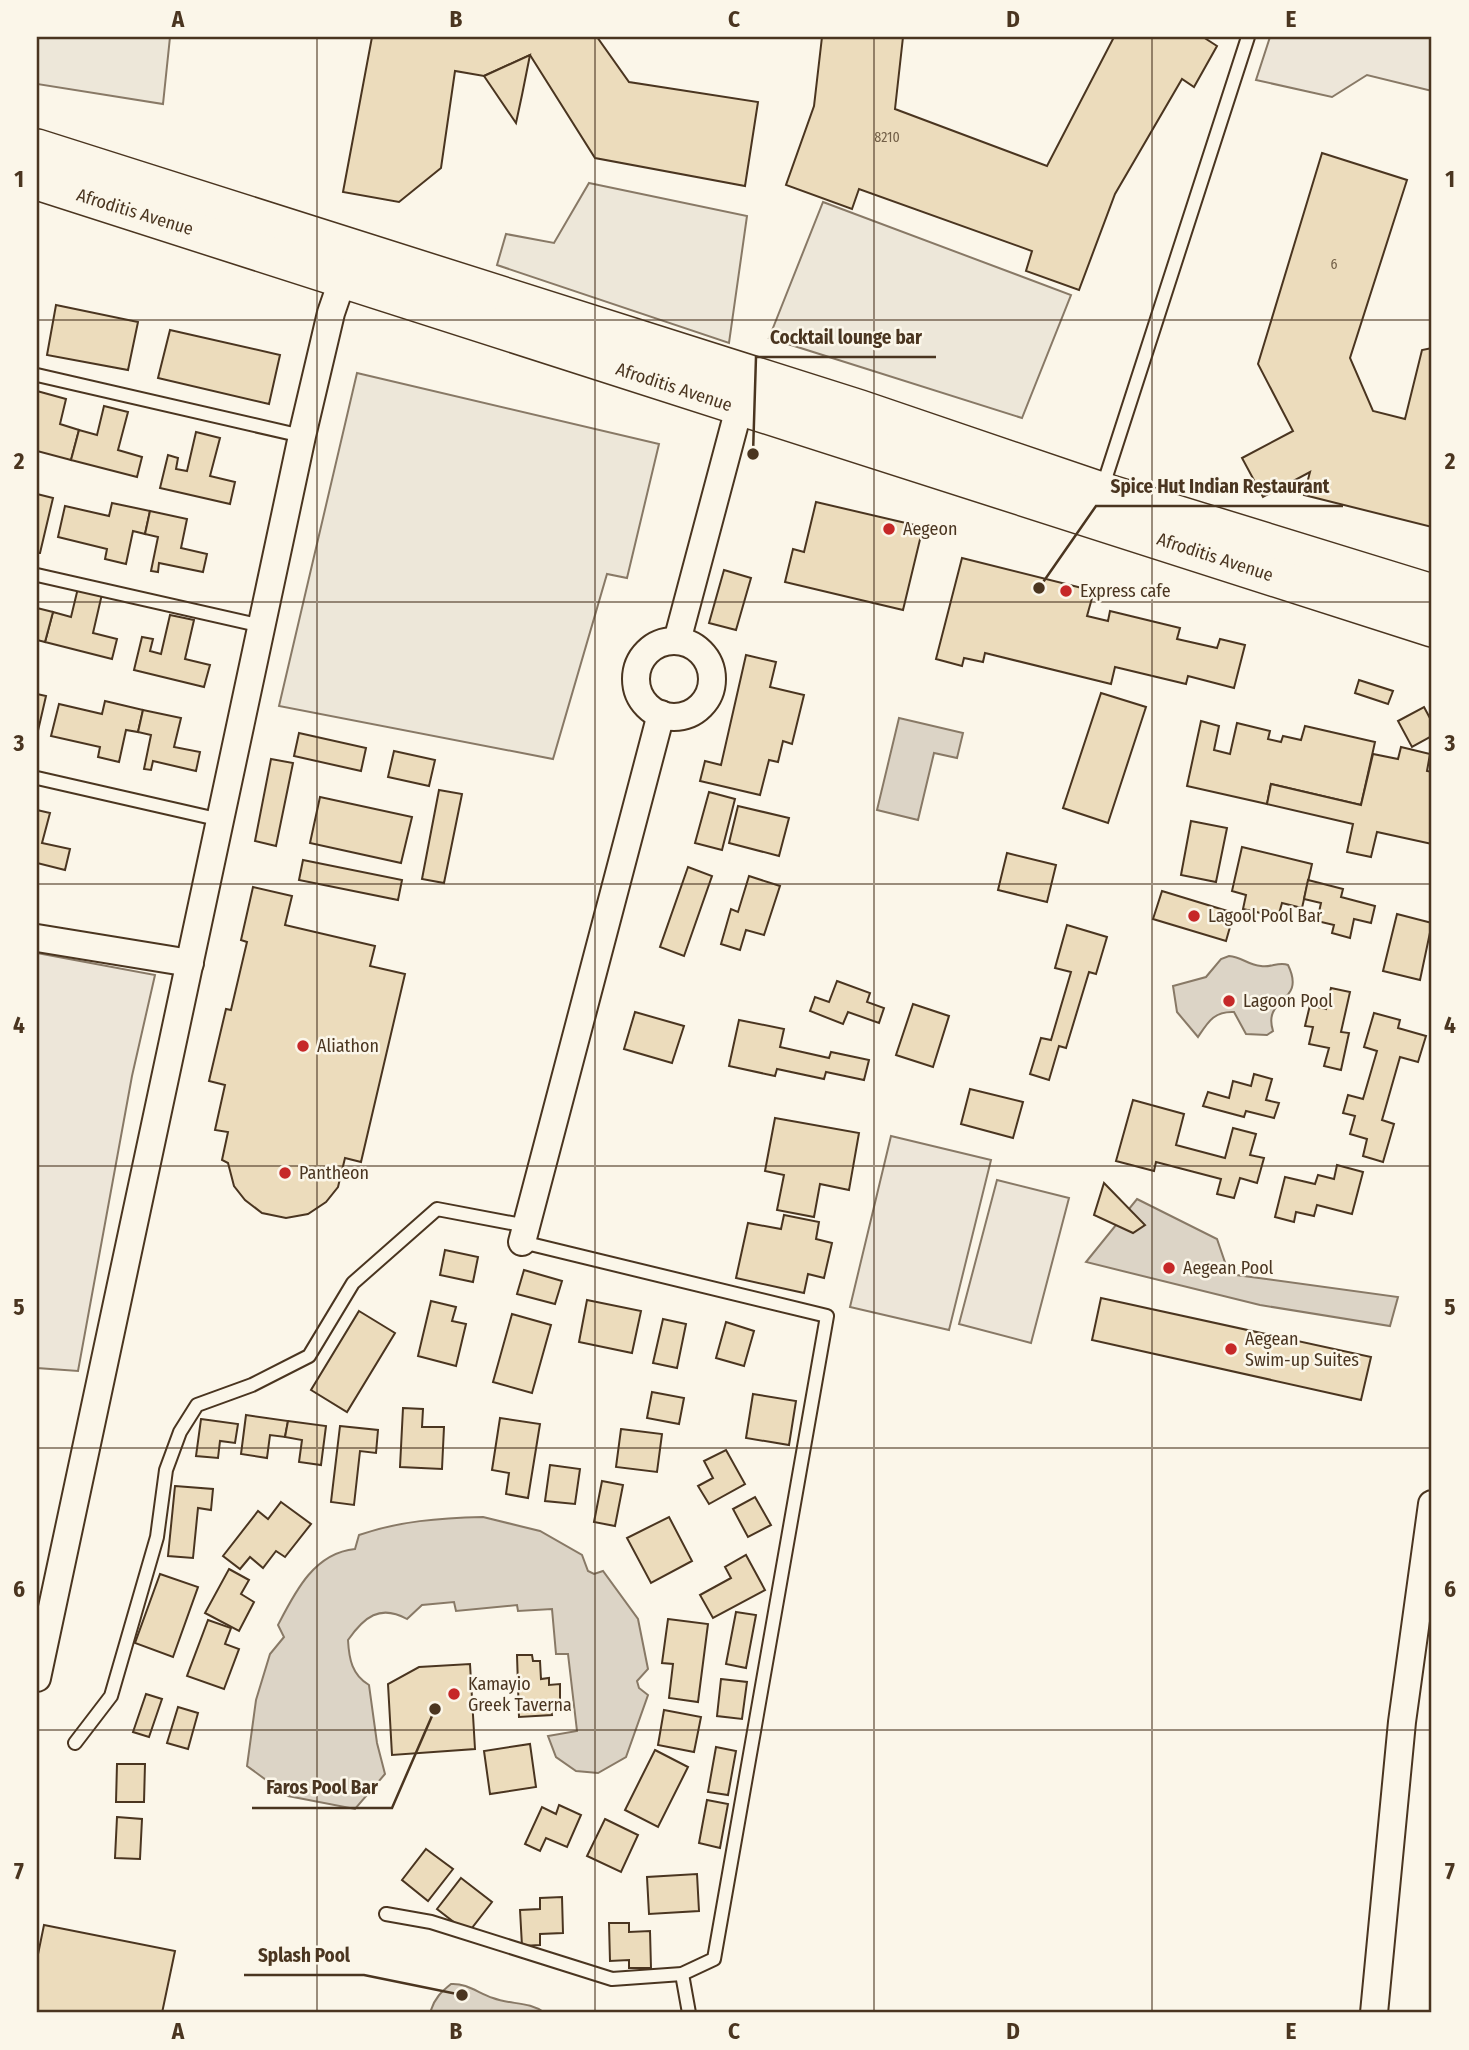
<svg xmlns="http://www.w3.org/2000/svg" width="1469" height="2050" font-family="'Fira Sans Condensed',sans-serif">
<rect width="100%" height="100%" fill="#fbf6e9"/>
<g fill="#ede6d9" stroke="#887966" stroke-width="2">
<path d="M1270,37H1432V91L1367,75L1332,97L1256,80Z"/>
<path d="M37,953L155,975L132,1076L78,1371L37,1368Z"/>
<path d="M891,1136L991,1160L949,1330L850,1307Z"/>
<path d="M997,1180L1069,1198L1031,1343L959,1324Z"/>
</g>
<g fill="#ede7d9" stroke="#887966" stroke-width="2">
<path d="M37,37H170L163,104L37,84Z"/>
<path d="M589,183L747,216L729,343L497,265L506,234L554,243Z"/>
<path d="M823,202L1071,295L1022,418L769,338Z"/>
<path d="M357,373L659,444L627,578L607,574L553,759L279,706Z"/>
</g>
<g fill="#dcd4c6" stroke="#887966" stroke-width="2">
<path d="M899,718L963,733L957,758L934,753L918,820L877,810Z"/>
<path d="M1229,956C1242,957 1248,965 1261,966C1271,968 1279,961 1288,965C1307,1004 1262,996 1273,1031L1267,1035L1246,1034L1234,1012C1214,1011 1208,1022 1198,1037L1177,1012L1173,986L1206,977L1221,959Z"/>
<path d="M1137,1199L1217,1239L1229,1274L1398,1297L1390,1326L1260,1305L1086,1262Z"/>
<path d="M483,1517L540,1531L582,1555L588,1571L594,1574L603,1571L638,1619L648,1669L637,1681L639,1688L648,1695L626,1757L598,1773L576,1771L556,1757L548,1736L577,1731L568,1654H556L552,1609L518,1611L517,1605L456,1611L454,1602L422,1605L407,1619C380,1604 364,1617 348,1640C349,1659 352,1675 369,1685L377,1743L385,1774L355,1809L288,1796L247,1766L256,1700L270,1654L284,1637L278,1625C295,1592 314,1553 355,1549L359,1535C399,1521 440,1518 483,1517Z"/>
<path d="M451,1984C467,1983 478,1993 493,1998C511,2005 529,2001 545,2013H435L431,2010C435,1998 441,1992 451,1984Z"/>
</g>
<g fill="#ecdcbc" stroke="#4a3520" stroke-width="2">
<path d="M372,37H597L629,82L758,102L745,186L595,158L530,55L484,76L455,71L441,168L399,202L343,192Z"/>
<path d="M822,37H903L895,109L1047,166L1114,37H1203L1217,46L1194,87L1182,79L1115,194L1079,290L1026,271L1032,251L859,189L852,209L786,185L814,106Z"/>
<path d="M530,55L522,95L516,123L484,76Z"/>
<path d="M1322,153L1407,180L1350,358L1373,411L1405,419L1422,350L1432,348V527L1304,495L1310,472L1263,497L1242,458L1293,431L1258,364Z"/>
<path d="M56,305L138,322L128,370L47,355Z"/>
<path d="M170,330L280,355L269,404L158,378Z"/>
<path d="M37,391L66,399L60,424L79,430L71,460L37,451Z"/>
<path d="M104,406L128,412L118,450L142,457L137,477L71,460L79,430L97,435Z"/>
<path d="M196,432L220,438L210,476L235,482L230,504L160,488L168,455L178,458L176,469L187,471Z"/>
<path d="M37,494L53,498L40,553H37Z"/>
<path d="M816,502L923,527L903,610L785,582L793,549L804,552Z"/>
<path d="M112,503L150,511L145,534L133,531L126,564L105,559L107,549L58,537L65,506L109,516Z"/>
<path d="M150,511L187,519L181,548L207,554L203,572L159,563L158,572L151,571L158,537L145,534Z"/>
<path d="M962,558L1094,591L1087,616L1108,621L1110,611L1180,628L1177,639L1217,648L1220,639L1245,645L1234,688L1188,676L1186,684L1115,667L1111,684L985,653L983,662L964,658L962,666L936,659Z"/>
<path d="M724,570L751,578L736,630L709,623Z"/>
<path d="M78,588L102,594L93,633L117,639L112,659L45,642L53,612L71,617Z"/>
<path d="M37,608L53,612L45,642L37,640Z"/>
<path d="M170,615L194,620L185,659L210,665L204,687L134,670L142,637L153,639L150,651L161,654Z"/>
<path d="M746,655L776,662L770,687L804,695L792,744L783,741L778,762L769,760L760,795L700,781L705,761L721,765Z"/>
<path d="M1359,680L1393,691L1388,704L1355,693Z"/>
<path d="M1101,693L1146,707L1108,823L1063,808Z"/>
<path d="M37,694L46,696L37,735Z"/>
<path d="M105,701L143,710L138,732L126,730L119,762L98,757L100,747L51,736L59,704L102,714Z"/>
<path d="M1424,707L1432,722V736L1412,747L1398,721Z"/>
<path d="M143,710L181,718L174,747L200,752L196,771L153,761L151,770L144,769L151,735L138,732Z"/>
<path d="M1201,721L1219,726L1214,750L1230,754L1237,723L1270,731L1268,739L1281,742L1283,736L1301,740L1305,726L1375,742L1361,805L1271,784L1267,804L1187,786Z"/>
<path d="M299,733L366,748L361,771L294,756Z"/>
<path d="M1401,747L1430,754L1427,771L1432,772V844L1377,832L1371,857L1347,852L1353,824L1267,804L1271,784L1361,805L1373,754L1398,759Z"/>
<path d="M394,751L435,760L429,786L388,777Z"/>
<path d="M271,759L293,763L276,846L255,841Z"/>
<path d="M439,790L462,794L444,883L422,879Z"/>
<path d="M709,792L735,799L722,850L695,843Z"/>
<path d="M320,797L412,817L401,863L310,843Z"/>
<path d="M738,806L789,818L779,856L729,843Z"/>
<path d="M37,810L50,813L42,843L70,849L65,870L37,863Z"/>
<path d="M1191,821L1227,828L1216,882L1181,875Z"/>
<path d="M1242,847L1312,864L1302,908L1282,903L1278,917L1243,909L1246,895L1232,891Z"/>
<path d="M1007,853L1056,865L1047,902L998,890Z"/>
<path d="M303,860L402,880L398,900L299,880Z"/>
<path d="M688,867L712,876L684,956L660,947Z"/>
<path d="M749,876L780,886L764,935L746,930L740,950L721,944L731,909L738,912Z"/>
<path d="M1308,880L1343,889L1341,897L1375,906L1371,923L1354,919L1350,938L1332,933L1334,925L1317,921L1321,903L1304,899Z"/>
<path d="M253,887L292,896L285,925L375,946L370,966L405,974L361,1162L345,1158L338,1187L326,1202L308,1214L286,1218L262,1213L245,1200L234,1186L228,1163L222,1160L228,1132L215,1130L225,1085L209,1081L226,1009L231,1010L247,942L241,940Z"/>
<path d="M1162,891L1234,913L1226,941L1153,919Z"/>
<path d="M1397,914L1432,923L1420,980L1383,971Z"/>
<path d="M1067,925L1107,937L1096,974L1089,972L1066,1048L1059,1046L1049,1080L1030,1074L1041,1038L1051,1040L1071,972L1055,968Z"/>
<path d="M837,981L870,993L867,1002L884,1008L879,1023L848,1012L843,1024L810,1011L815,997L829,1002Z"/>
<path d="M1331,988L1350,992L1341,1032L1349,1033L1341,1070L1324,1066L1329,1048L1309,1044L1313,1027L1305,1026L1310,1005L1326,1009Z"/>
<path d="M913,1004L949,1016L933,1067L896,1055Z"/>
<path d="M635,1012L684,1026L672,1063L624,1049Z"/>
<path d="M1374,1013L1400,1020L1398,1028L1426,1036L1418,1062L1400,1057L1382,1120L1394,1124L1383,1162L1363,1156L1367,1139L1350,1134L1355,1116L1343,1113L1348,1095L1363,1099L1377,1051L1364,1047Z"/>
<path d="M739,1020L784,1029L780,1047L829,1058L831,1052L869,1060L864,1080L826,1072L824,1079L777,1069L775,1076L729,1066Z"/>
<path d="M1254,1074L1272,1079L1266,1100L1279,1103L1274,1118L1246,1111L1244,1117L1203,1106L1208,1092L1229,1098L1233,1081L1251,1086Z"/>
<path d="M970,1089L1023,1102L1013,1138L961,1124Z"/>
<path d="M1133,1100L1184,1114L1176,1145L1225,1158L1233,1128L1256,1134L1250,1155L1264,1158L1257,1183L1240,1178L1234,1198L1217,1194L1221,1179L1156,1162L1154,1171L1116,1161Z"/>
<path d="M775,1118L859,1133L849,1190L820,1184L814,1217L777,1210L784,1175L765,1171Z"/>
<path d="M1337,1165L1363,1172L1352,1214L1317,1205L1314,1216L1296,1212L1294,1222L1275,1217L1285,1177L1315,1184L1318,1175L1334,1179Z"/>
<path d="M1104,1183L1145,1225L1133,1233L1094,1215Z"/>
<path d="M784,1215L819,1222L816,1239L832,1243L824,1278L808,1274L804,1293L736,1278L748,1223L781,1229Z"/>
<path d="M445,1250L478,1257L473,1282L440,1275Z"/>
<path d="M524,1270L562,1281L555,1304L517,1294Z"/>
<path d="M1101,1298L1371,1357L1361,1400L1092,1340Z"/>
<path d="M587,1300L641,1311L632,1353L579,1342Z"/>
<path d="M431,1301L456,1307L452,1321L466,1324L456,1366L418,1356Z"/>
<path d="M359,1311L395,1333L347,1412L311,1390Z"/>
<path d="M512,1314L551,1325L532,1393L493,1382Z"/>
<path d="M663,1319L686,1324L677,1368L653,1363Z"/>
<path d="M726,1322L754,1331L744,1366L716,1358Z"/>
<path d="M652,1392L684,1398L679,1424L647,1418Z"/>
<path d="M753,1394L796,1401L789,1445L746,1438Z"/>
<path d="M403,1408L423,1409L422,1427H444L442,1469L400,1467Z"/>
<path d="M246,1415L288,1421L285,1437L270,1435L267,1458L241,1454Z"/>
<path d="M500,1418L540,1424L528,1498L506,1494L509,1473L492,1470Z"/>
<path d="M201,1419L238,1424L235,1443L220,1441L218,1458L196,1456Z"/>
<path d="M288,1421L326,1426L321,1465L299,1462L302,1440L285,1437Z"/>
<path d="M340,1426L378,1430L376,1453L360,1451L354,1505L331,1502Z"/>
<path d="M621,1429L662,1434L657,1472L616,1467Z"/>
<path d="M726,1450L745,1484L709,1504L698,1486L713,1478L704,1461Z"/>
<path d="M550,1465L580,1469L575,1504L545,1501Z"/>
<path d="M602,1481L623,1485L615,1526L594,1522Z"/>
<path d="M175,1486L213,1489L211,1510L198,1508L193,1558L168,1556Z"/>
<path d="M755,1497L771,1525L748,1537L733,1509Z"/>
<path d="M281,1502L311,1524L285,1557L276,1551L263,1568L250,1557L240,1569L223,1556L258,1511L268,1519Z"/>
<path d="M669,1517L692,1561L651,1583L627,1538Z"/>
<path d="M746,1555L765,1590L713,1618L700,1595L731,1578L725,1567Z"/>
<path d="M229,1569L249,1580L241,1594L254,1602L239,1631L205,1613Z"/>
<path d="M160,1574L198,1587L173,1657L135,1643Z"/>
<path d="M736,1612L756,1615L746,1668L726,1664Z"/>
<path d="M668,1619L708,1624L698,1702L669,1698L673,1664L662,1663Z"/>
<path d="M208,1620L231,1628L225,1644L239,1649L224,1689L187,1676Z"/>
<path d="M517,1655H532L533,1661H540L541,1679L549,1678V1685L560,1684V1707L551,1708L552,1715L519,1717Z"/>
<path d="M470,1664L475,1749L392,1755L388,1684L419,1667Z"/>
<path d="M721,1679L747,1682L742,1719L717,1716Z"/>
<path d="M146,1694L162,1699L149,1737L133,1732Z"/>
<path d="M178,1707L198,1713L188,1749L167,1743Z"/>
<path d="M664,1710L701,1717L694,1752L658,1745Z"/>
<path d="M530,1744L536,1787L490,1794L484,1751Z"/>
<path d="M716,1747L736,1751L728,1795L708,1792Z"/>
<path d="M655,1750L688,1767L658,1827L625,1810Z"/>
<path d="M117,1764H145L144,1802H116Z"/>
<path d="M707,1800L728,1804L720,1848L699,1843Z"/>
<path d="M559,1805L581,1815L567,1847L546,1838L540,1851L525,1844L542,1807L556,1814Z"/>
<path d="M117,1817L142,1819L140,1859L115,1858Z"/>
<path d="M605,1819L638,1835L621,1872L587,1856Z"/>
<path d="M426,1849L453,1869L428,1901L402,1880Z"/>
<path d="M697,1874L699,1911L649,1914L647,1877Z"/>
<path d="M461,1878L492,1902L468,1933L437,1909Z"/>
<path d="M562,1897L563,1933L540,1934V1945L522,1946L520,1910L540,1909V1898Z"/>
<path d="M609,1923H629V1932L650,1931L651,1968H629V1960L610,1961Z"/>
<path d="M44,1925L175,1951L162,2013H37V1959Z"/>
</g>
<g fill="none" stroke-linecap="round" stroke-linejoin="round">
<g stroke="#4a3520" stroke-width="16">
<g id="service">
<path d="M37,375L302,436"/>
<path d="M1102,489L1248,37"/>
<path d="M37,575L262,626"/>
<path d="M37,778L221,820"/>
<path d="M75,1743L111,1696L157,1537L166,1470L180,1432L197,1405L252,1385L309,1356L353,1283L437,1209L527,1226"/>
<path d="M386,1914L431,1922L612,1979L682,1974L714,1959L827,1316L522,1242"/>
<path d="M682,1974L689,2013"/>
</g>
</g>
<g stroke="#4a3520" stroke-width="30">
<g id="minor">
<circle cx="674" cy="679" r="38"/>
<path d="M677,641L739,408"/>
<path d="M37,938L190,963"/>
<path d="M522,1242L661,714"/>
<path d="M37,1678L302,436L331,313L343,278"/>
<path d="M1374,2013L1402,1722L1432,1504"/>
</g>
</g>
<g stroke="#4a3520" stroke-width="40">
<g id="secondary">
<path d="M37,148L860,409L1101,491L1432,593"/>
<path d="M37,181L1432,628"/>
</g>
</g>
<use href="#service" stroke="#fbf6e9" stroke-width="12"/>
<use href="#minor" stroke="#fbf6e9" stroke-width="26"/>
<use href="#secondary" stroke="#fbf6e9" stroke-width="37"/>
</g>
<path fill="none" stroke="#4a3520" stroke-width="2" stroke-opacity="0.55" d="M317,37V2013M595,37V2013M874,37V2013M1152,37V2013M37,320H1432M37,602H1432M37,884H1432M37,1166H1432M37,1448H1432M37,1730H1432"/>
<g fill="#c62828" stroke="#fbf6e9" stroke-width="2.5">
<circle cx="889" cy="529" r="7"/>
<circle cx="1066" cy="591" r="7"/>
<circle cx="1194" cy="916" r="7"/>
<circle cx="1229" cy="1001" r="7"/>
<circle cx="303" cy="1046" r="7"/>
<circle cx="285" cy="1173" r="7"/>
<circle cx="1169" cy="1268" r="7"/>
<circle cx="1231" cy="1349" r="7"/>
<circle cx="454" cy="1694" r="7"/>
</g>
<g text-anchor="middle" stroke-width="5" stroke-linejoin="round" paint-order="stroke">
<g font-size="14" fill="#725f47">
<text x="887" y="142">8210</text>
<text x="1334" y="269">6</text>
</g>
<g font-size="18" fill="#4a3520" stroke="#fbf6e9">
<text transform="translate(135 212) rotate(17)" y="6">Afroditis Avenue</text>
<text transform="translate(674 387) rotate(18)" y="6">Afroditis Avenue</text>
<text transform="translate(1215 557) rotate(18)" y="6">Afroditis Avenue</text>
</g>
<g font-size="18" fill="#4a3520" stroke="#fbf6e9" text-anchor="start">
<text x="903" y="535">Aegeon</text>
<text x="1080" y="597">Express cafe</text>
<text x="1208" y="922">Lagool Pool Bar</text>
<text x="1243" y="1007">Lagoon Pool</text>
<text x="317" y="1052">Aliathon</text>
<text x="299" y="1179">Pantheon</text>
<text x="1183" y="1274">Aegean Pool</text>
<text x="1245" y="1345">Aegean<tspan x="1245" dy="21">Swim-up Suites</tspan></text>
<text x="468" y="1690">Kamayio<tspan x="468" dy="21">Greek Taverna</tspan></text>
</g>
</g>
<path fill="none" stroke="#4a3520" stroke-width="2.5" d="M753 454L756 357H936M1039 588L1096 506H1343M435 1709L392 1808H252M462 1995L364 1975H244"/>
<g fill="#4a3520" stroke="#fbf6e9" stroke-width="2.5">
<circle cx="753" cy="454" r="7"/>
<circle cx="1039" cy="588" r="7"/>
<circle cx="435" cy="1709" r="7"/>
<circle cx="462" cy="1995" r="7"/>
</g>
<g font-size="19" text-anchor="middle" font-weight="bold" fill="#4a3520" stroke="#fbf6e9" stroke-width="5" stroke-linejoin="round" paint-order="stroke">
<text x="846" y="344">Cocktail lounge bar</text>
<text x="1220" y="493">Spice Hut Indian Restaurant</text>
<text x="322" y="1794">Faros Pool Bar</text>
<text x="304" y="1962">Splash Pool</text>
</g>
<rect width="1469" height="2050" fill="none" stroke="#fbf6e9" stroke-width="77"/>
<rect x="38" y="38" width="1392" height="1973" fill="none" stroke="#4a3520" stroke-width="2.5"/>
<g font-size="23" text-anchor="middle" font-weight="bold" fill="#4a3520">
<text x="178" y="27">A</text>
<text x="456" y="27">B</text>
<text x="734" y="27">C</text>
<text x="1013" y="27">D</text>
<text x="1291" y="27">E</text>
<text x="19" y="187">1</text>
<text x="1450" y="187">1</text>
<text x="19" y="469">2</text>
<text x="1450" y="469">2</text>
<text x="19" y="751">3</text>
<text x="1450" y="751">3</text>
<text x="19" y="1033">4</text>
<text x="1450" y="1033">4</text>
<text x="19" y="1315">5</text>
<text x="1450" y="1315">5</text>
<text x="19" y="1597">6</text>
<text x="1450" y="1597">6</text>
<text x="19" y="1879">7</text>
<text x="1450" y="1879">7</text>
<text x="178" y="2039">A</text>
<text x="456" y="2039">B</text>
<text x="734" y="2039">C</text>
<text x="1013" y="2039">D</text>
<text x="1291" y="2039">E</text>
</g>
</svg>
